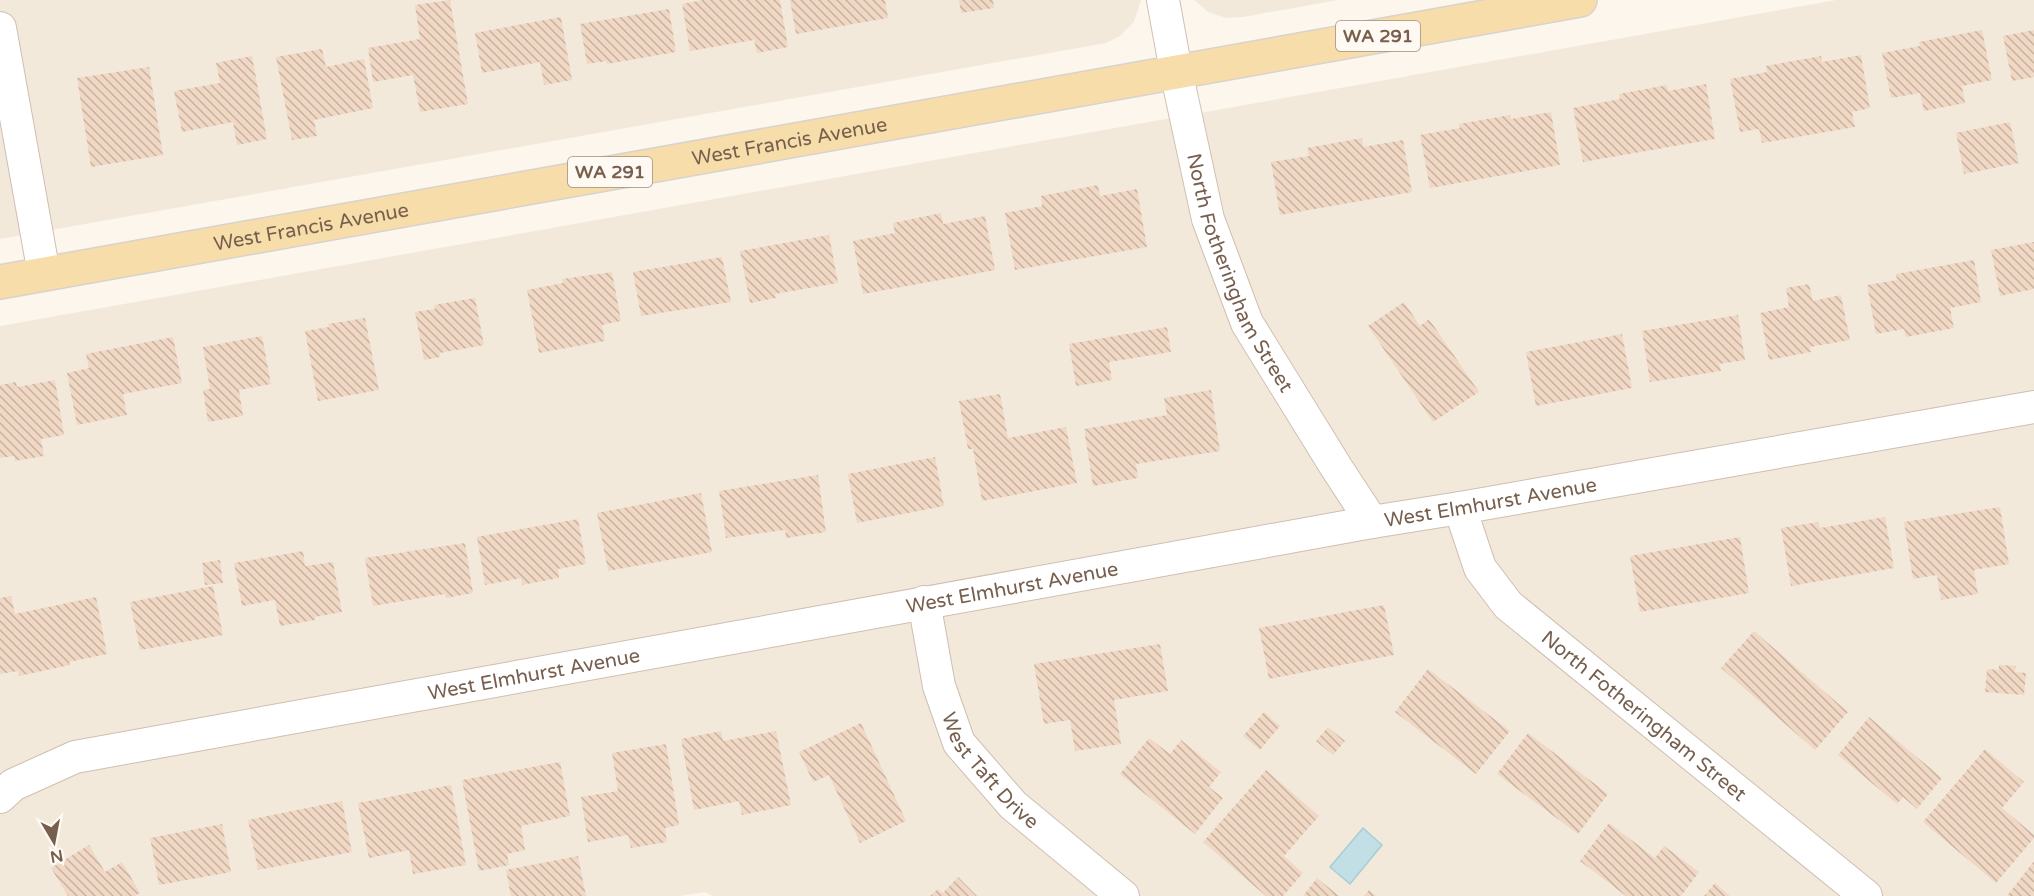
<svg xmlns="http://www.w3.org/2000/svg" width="2034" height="896" font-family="'Varela Round',sans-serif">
<defs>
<pattern id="building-back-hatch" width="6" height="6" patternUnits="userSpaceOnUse" patternTransform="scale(1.5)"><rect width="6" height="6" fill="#f0d8c5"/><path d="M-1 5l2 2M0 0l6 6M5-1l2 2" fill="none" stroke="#c7b2a2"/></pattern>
</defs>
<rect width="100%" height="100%" fill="#fcf6ec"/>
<g fill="#f3e9db">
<path d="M0,0H1141L1134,22L1120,36L1106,43L0,239Z"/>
<path d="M1194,0H1338L1243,17L1225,18L1208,12Z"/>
<path d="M1836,0H2034V896H713L704,892L680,896H0V326Z"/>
</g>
<path fill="#c1dfe5" stroke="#a7cdd7" stroke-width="1.5" d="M1363,828L1382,845L1350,884L1330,867Z"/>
<g fill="url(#building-back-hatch)">
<path d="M450,0L468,104L420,112L413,75L373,82L368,48L420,39L415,5Z"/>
<path d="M703,0H780L788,47L757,53L754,40L690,51L682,4Z"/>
<path d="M790,0H885L888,18L796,34Z"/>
<path d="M959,0H993L994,8L961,13Z"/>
<path d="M669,9L676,52L607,64V61L587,64L580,24Z"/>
<path d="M561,17L572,80L544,85L540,62L482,73L475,33Z"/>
<path d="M1982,30L1992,80L1962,86L1965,103L1924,111L1920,93L1891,98L1882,53L1920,46L1919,42Z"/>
<path d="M2034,30V77L2012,81L2003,36Z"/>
<path d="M322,49L326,67L364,59L373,108L314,120L317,136L292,140L276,57Z"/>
<path d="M1861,55L1870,108L1852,112L1855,127L1762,143L1759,129L1740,132L1730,79L1767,72L1766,66L1821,56L1822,62Z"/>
<path d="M252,56L267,139L237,145L233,122L182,132L174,91L220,83L216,63Z"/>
<path d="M149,67L163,155L91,167L77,78Z"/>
<path d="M1706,84L1715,139L1583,162L1573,108L1620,99L1619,94L1667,85L1668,91Z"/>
<path d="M1551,112L1560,165L1430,188L1420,135L1460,128L1459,124L1510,115L1511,119Z"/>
<path d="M2010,122L2019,163L1964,174L1956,133Z"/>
<path d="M1362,138L1363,147L1403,140L1412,192L1280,215L1271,162L1309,156L1307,148Z"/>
<path d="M1098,185L1100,196L1137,189L1147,247L1015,270L1005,213L1042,206L1041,196Z"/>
<path d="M941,213L943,224L985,216L995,270L863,294L853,241L895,233L893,223Z"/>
<path d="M829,235L838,283L775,294L776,298L750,303L740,251Z"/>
<path d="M2034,242V289L2000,296L1991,250Z"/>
<path d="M722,257L731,302L641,316L633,272Z"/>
<path d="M1974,260L1981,302L1950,308L1954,328L1906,337L1904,329L1876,334L1867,285L1897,280L1896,274Z"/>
<path d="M612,272L621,321L602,325L605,341L539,353L527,290L563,283L562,279Z"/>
<path d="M1809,284L1813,301L1841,295L1850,340L1810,347L1811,352L1769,360L1760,313L1789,307L1786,288Z"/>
<path d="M475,298L484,345L440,353V357L424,360L415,312L435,309L434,305Z"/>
<path d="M1404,302L1420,326L1429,319L1479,392L1433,422L1368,326Z"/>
<path d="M1738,315L1745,360L1719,364L1721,371L1650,382L1642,331Z"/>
<path d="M365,318L379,390L318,401L305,331L329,327L328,324Z"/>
<path d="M1167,327L1171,352L1109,362L1112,380L1076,386L1069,344Z"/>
<path d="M1622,334L1632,388L1536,406L1526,352Z"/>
<path d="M262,336L271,384L239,390L243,416L208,422L203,390L210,389L203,347Z"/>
<path d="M173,337L182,383L123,394L127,415L77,425L67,373L89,368L86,354Z"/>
<path d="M55,380L64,435L41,439L44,456L15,461L14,456L0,458V385L16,382L17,387Z"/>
<path d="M1211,390L1220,451L1136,464L1138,478L1093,486L1084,429L1167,415L1164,398Z"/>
<path d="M1000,394L1008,438L1066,427L1077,483L982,501L973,449H968L959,401Z"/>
<path d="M935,457L944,506L857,523L848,474Z"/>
<path d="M818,475L826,532L786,538L785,530L726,538L719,491Z"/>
<path d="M701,493L712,552L608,571L597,513Z"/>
<path d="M2000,507L2009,564L1974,570L1978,594L1941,600L1937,575L1913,579L1904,522Z"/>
<path d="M1885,517L1894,568L1791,586L1781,528L1818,522L1820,528Z"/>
<path d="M578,519L586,564L558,569L559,578L522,585L521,578L485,585L477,537Z"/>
<path d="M1740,537L1749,593L1640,612L1630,556Z"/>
<path d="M465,543L473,593L446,598L445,594L373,606L365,558Z"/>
<path d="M303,551L305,566L333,562L342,612L315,617V620L280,626L275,600L242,606L234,563Z"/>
<path d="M220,560L223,583L205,585L202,563Z"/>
<path d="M213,586L223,635L140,650L130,602Z"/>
<path d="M11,596L15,614L96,597L107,654L69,662L70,665L19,676L18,671L0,674V598Z"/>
<path d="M1384,605L1394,655L1269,679L1259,628Z"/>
<path d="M1754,631L1848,712L1815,750L1721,668Z"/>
<path d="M1160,644L1168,691L1114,700L1121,744L1075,751L1070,720L1044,724L1034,664Z"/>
<path d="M1999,665L2016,666L2015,672L2026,673L2024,695L1985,692L1987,669L1999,670Z"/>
<path d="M1428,669L1510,731L1476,774L1395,712Z"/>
<path d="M1264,712L1280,726L1260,750L1243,736Z"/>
<path d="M1869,717L1942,778L1917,809L1903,797L1897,804L1838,755Z"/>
<path d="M861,723L906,821L860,843L829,775L813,782L799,752Z"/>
<path d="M1328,727L1345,741L1333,755L1316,741Z"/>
<path d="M721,731L723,741L776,731L791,805L742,815L739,801L694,810L681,739Z"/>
<path d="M1528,733L1608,794L1578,834L1497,774Z"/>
<path d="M1149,738L1170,754L1181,740L1221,772L1209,787L1223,798L1195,834L1120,774Z"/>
<path d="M666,744L679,825L665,828L667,842L631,848L628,835L588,842L581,797L618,791L612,753Z"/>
<path d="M1985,749L2024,782L2002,808L2034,835V838L1996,883L1923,822Z"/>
<path d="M560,762L570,816L521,826L525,850L507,854L509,865L479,871L462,780Z"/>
<path d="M1266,770L1319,816L1284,856L1303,873L1283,896H1266L1203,842Z"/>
<path d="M451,785L466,865L413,874L409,850L369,858L358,803Z"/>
<path d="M342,801L352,852L258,870L248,820Z"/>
<path d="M1609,823L1655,858L1664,846L1699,872L1681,896H1626L1580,861Z"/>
<path d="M222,824L231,872L159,885L150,838Z"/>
<path d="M89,845L105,872L122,862L140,893L135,896H68L51,868Z"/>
<path d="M578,856L586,896H511L506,870Z"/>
<path d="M2034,861V896H2007Z"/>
<path d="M958,877L977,896H930L938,889L943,893Z"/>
<path d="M1317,878L1339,896H1303Z"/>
<path d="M1715,883L1730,896H1704Z"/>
<path d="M1369,890L1376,896H1364Z"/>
</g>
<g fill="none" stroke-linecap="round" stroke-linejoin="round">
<g stroke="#cebfb1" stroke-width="34">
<g id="minor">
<path id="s1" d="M1163,0L1176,71L1208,219L1247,323L1336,467L1372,522"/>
<path d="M0,28L44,274"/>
<path id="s2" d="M1460,508L1480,568L1508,605L1866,896"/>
<path id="s3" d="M924,602L939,686L959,743L1013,805L1123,896"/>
<path id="s4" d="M0,797L13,785L75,757L1372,522L1460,508L2034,407"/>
</g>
</g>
<g stroke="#d9d2ce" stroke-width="36">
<g id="primary">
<path id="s5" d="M0,282L1580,0"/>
</g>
</g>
<use href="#minor" stroke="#fff" stroke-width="32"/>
<use href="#primary" stroke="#f6dda9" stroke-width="33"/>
</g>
<g text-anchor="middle" stroke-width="4.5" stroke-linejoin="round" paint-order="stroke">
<g fill="#fefaf3" stroke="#a08e80" stroke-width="1.5">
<rect x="1336" y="21" width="84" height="30" rx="4.5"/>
<rect x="568" y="157" width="84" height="30" rx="4.5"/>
</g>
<g font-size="18" font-weight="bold" fill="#775f4f">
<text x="1378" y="42">WA 291</text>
<text x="610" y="178">WA 291</text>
</g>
<g font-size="20" fill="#775f4f" stroke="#fefaf3">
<text dy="7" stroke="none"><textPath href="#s5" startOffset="802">West Francis Avenue</textPath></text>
<text dy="7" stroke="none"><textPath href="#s5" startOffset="316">West Francis Avenue</textPath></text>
<text dy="7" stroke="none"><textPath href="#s1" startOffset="285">North Fotheringham Street</textPath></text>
<text dy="7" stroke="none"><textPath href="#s4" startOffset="1524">West Elmhurst Avenue</textPath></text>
<text dy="7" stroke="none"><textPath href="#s4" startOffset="1038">West Elmhurst Avenue</textPath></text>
<text dy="7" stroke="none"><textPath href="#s4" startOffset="552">West Elmhurst Avenue</textPath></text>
<text dy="7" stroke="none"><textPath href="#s2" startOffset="285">North Fotheringham Street</textPath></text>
<text dy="7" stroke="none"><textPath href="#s3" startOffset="186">West Taft Drive</textPath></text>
</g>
</g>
<g transform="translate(54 842) rotate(170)" stroke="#fefaf3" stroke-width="4.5" paint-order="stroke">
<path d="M0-4.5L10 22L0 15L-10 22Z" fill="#775f4f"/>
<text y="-9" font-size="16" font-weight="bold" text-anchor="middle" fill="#775f4f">N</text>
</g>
</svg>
